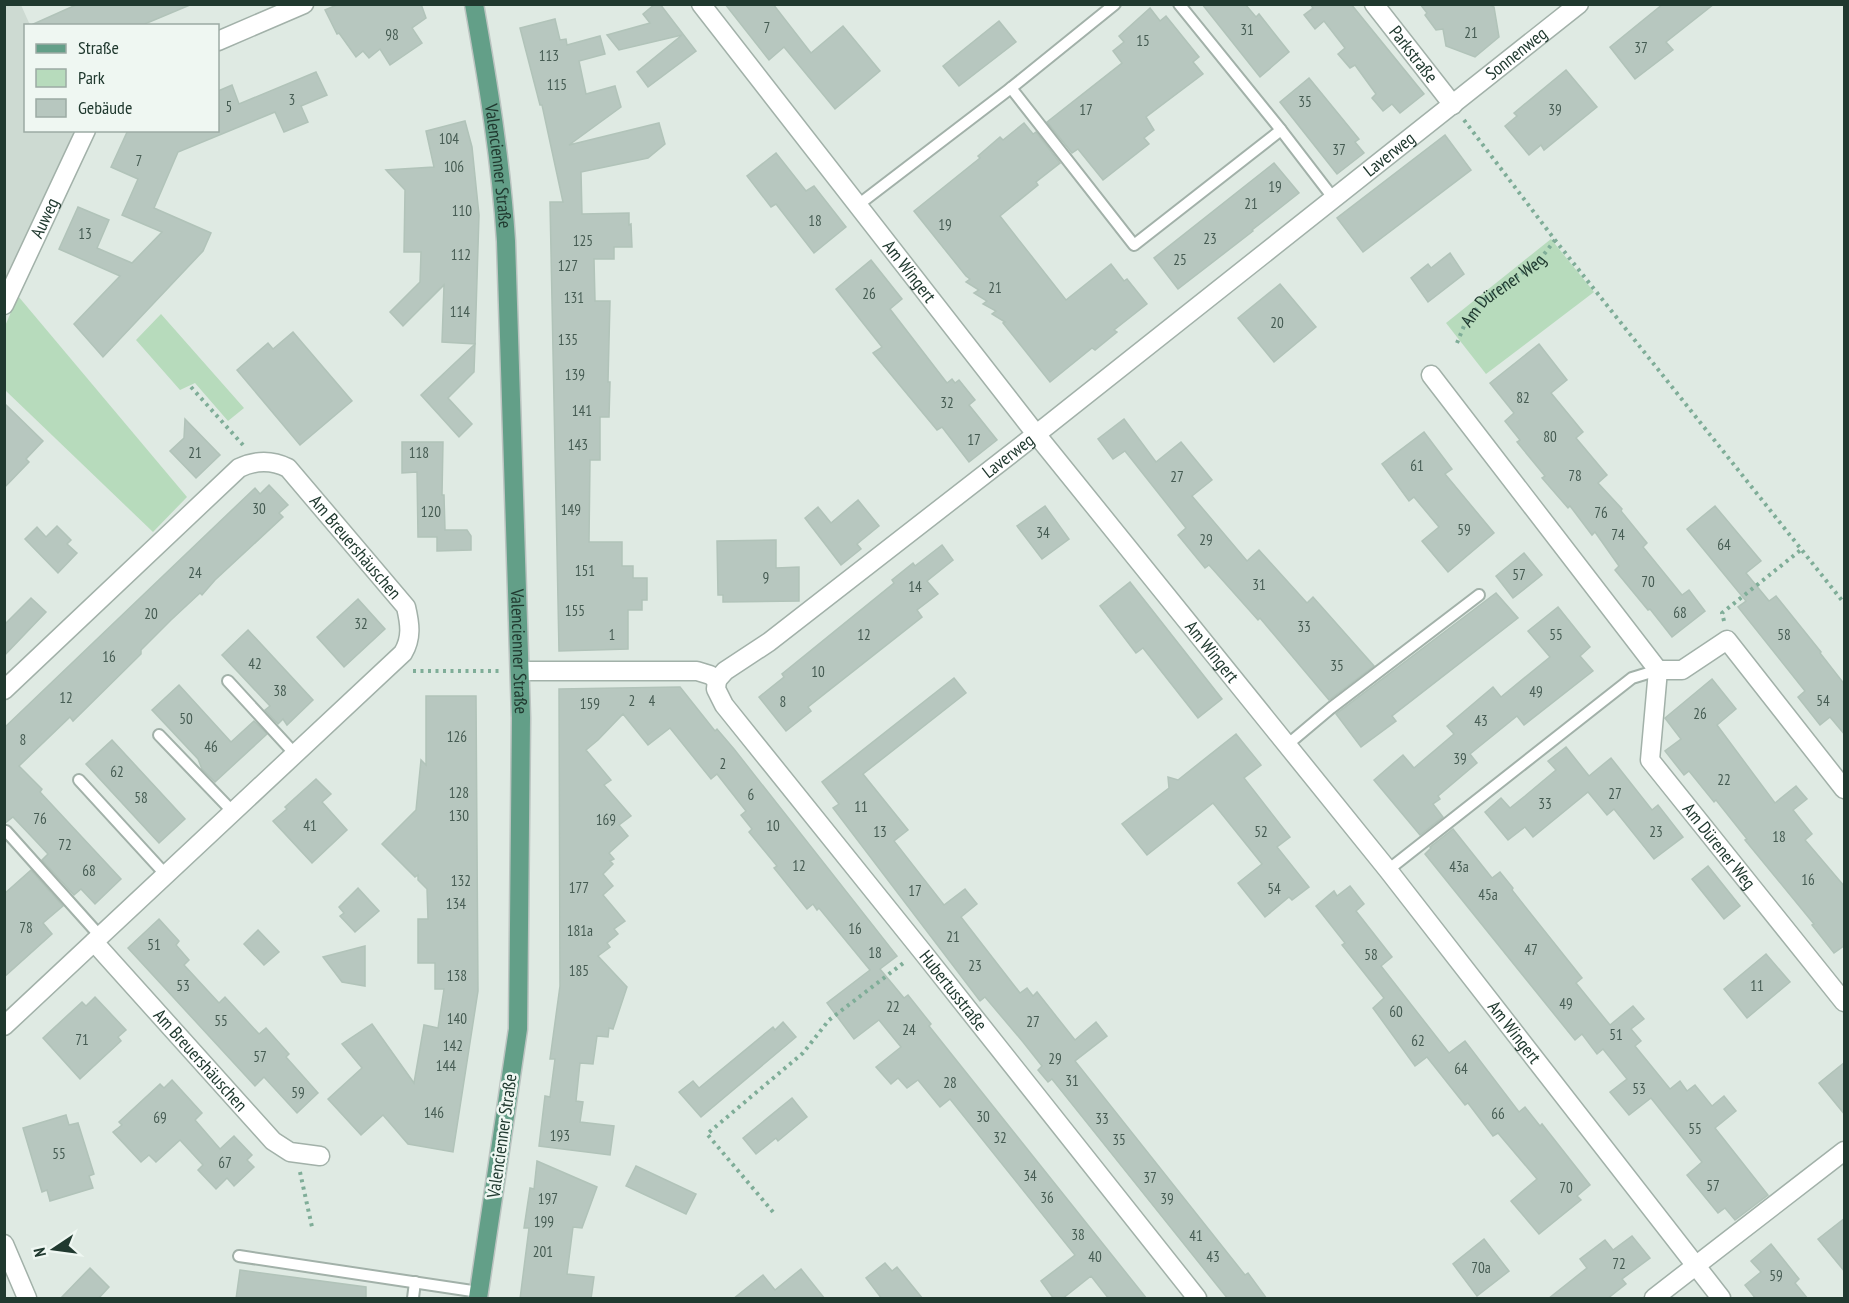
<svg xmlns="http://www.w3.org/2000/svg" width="1849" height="1303" font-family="'PT Sans Narrow',sans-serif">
<rect width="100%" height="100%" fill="#dfeae3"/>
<path fill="#cddad2" d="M5,5H21L30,25L26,26V130L72,131L76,142L5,284Z"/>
<g fill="#b7dbbc">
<path d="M1551,239L1594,292L1486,374L1446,323Z"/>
<path d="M18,296L187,497L153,532L5,390V326Z"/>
<path d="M161,314L244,408L228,421L195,383L180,390L136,340Z"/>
</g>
<g fill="#b7c7bf" stroke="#b1c3b9" stroke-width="1.5">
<path d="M78,4H190V5L140,26H29Z"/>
<path d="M339,4H421L426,18L412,28L422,43L390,65L380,49L369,58L363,51L356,57L339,33L337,34L325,10Z"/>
<path d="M655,4H660L696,51L648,87L637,72L682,35L619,50L607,35L650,23L643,14Z"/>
<path d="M725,4H773L811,53L843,26L880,71L835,109L784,47L769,60Z"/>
<path d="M1202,4H1245L1256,17L1259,14L1289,52L1260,77Z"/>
<path d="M1310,4H1351L1424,94L1400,113L1392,104L1383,111L1372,98L1376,94L1355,65L1350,68L1338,54L1345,48L1324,21L1315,29L1304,15L1313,8Z"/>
<path d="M1420,4H1487L1494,7L1499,37L1475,57L1446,46L1443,29L1436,30L1425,15L1427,13Z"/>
<path d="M1663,4H1714L1666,42L1673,50L1635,79L1610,47Z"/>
<path d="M1150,8L1160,21L1166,16L1199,57L1193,62L1203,74L1146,117L1154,130L1144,138L1149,144L1103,180L1078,149L1072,153L1047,122L1122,63L1113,51L1124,42L1119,36Z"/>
<path d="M555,19L560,40L566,39L567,45L600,36L605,54L579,61L586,94L615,86L621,107L569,145L659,123L665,144L648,158L581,172L582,214L629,213V225L631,224L632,247H614V259H594L595,301H610L608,382H610L609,417H600V460H590L589,542H622V566H633V578H647V600H642V610H628V649L559,651L550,202H563L542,105H540L520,28Z"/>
<path d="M999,21L1016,42L959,86L943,66Z"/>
<path d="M1566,70L1597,107L1544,150L1541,145L1529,155L1505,126L1517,116L1514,113Z"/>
<path d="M316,72L327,95L301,106L308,122L284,132L275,112L178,152L154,208L211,233L203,251L103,357L74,324L120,276L59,249L78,207L109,220L97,248L132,263L162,232L122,215L138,179L111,167L128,130H218V91L232,85L239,104Z"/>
<path d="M1309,78L1359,139L1355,142L1364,153L1337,174L1280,102Z"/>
<path d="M465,121L472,147L479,215L475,344L442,342L444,285L403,326L390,312L420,282L421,252H404L405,190L386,170L434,167L426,131Z"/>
<path d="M1024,123L1033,134L1036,132L1060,163L1036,182L1038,185L1000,216L1066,300L1111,264L1124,281L1127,279L1147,304L1114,330L1117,332L1095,350L1092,348L1050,382L1003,323L1005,322L992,314L996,311L983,304L987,301L974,293L979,290L966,282L970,279L966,276L914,211L980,158L978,156L1000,137L1003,140Z"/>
<path d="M1445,135L1471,170L1363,252L1337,218Z"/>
<path d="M776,153L806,191L814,186L846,227L814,253L776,204L771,207L747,176Z"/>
<path d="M1274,163L1299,193L1252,230L1253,231L1178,289L1154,258Z"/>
<path d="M1450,253L1464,274L1428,302L1411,278L1428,264L1431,268Z"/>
<path d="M871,260L902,299L890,309L947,383L952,379L955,383L959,380L975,400L969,405L997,440L969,462L942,427L937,430L873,353L882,347L836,289Z"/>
<path d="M1280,284L1316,327L1274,362L1238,318Z"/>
<path d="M293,332L352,401L300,445L237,370L268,343L273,349Z"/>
<path d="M475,344L474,372L448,398L472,424L459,437L421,395Z"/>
<path d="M1539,344L1567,380L1551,393L1583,432L1576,438L1607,475L1598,483L1622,509L1621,511L1647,543L1643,547L1682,595L1689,590L1705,611L1672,637L1650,609L1648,610L1615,570L1619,566L1595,532L1592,535L1570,506L1568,508L1542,478L1545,476L1517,442L1520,440L1505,421L1514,413L1490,383Z"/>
<path d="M4,403L43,441L26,459L29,462L4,488Z"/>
<path d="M185,419L220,455L196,478L170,451L184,438Z"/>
<path d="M1124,419L1156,462L1181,442L1212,480L1192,496L1247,561L1259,550L1307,603L1313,597L1374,666L1329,700L1260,618L1258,620L1209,565L1205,568L1178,535L1186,528L1125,451L1113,459L1098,439Z"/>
<path d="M1424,432L1452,469L1445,474L1494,533L1448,572L1422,541L1439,527L1414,497L1409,501L1382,464Z"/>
<path d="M402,442H443L442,495H444L445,530H467L471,536V550L437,551V537H418L417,472L402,473Z"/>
<path d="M269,485L288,505L279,513L283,517L215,580L202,595L200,593L171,620L141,650V654L73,721L70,717L19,766L42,789L40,792L121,879L95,904L81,889L74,895L42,860L48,854L33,838L13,817L4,824V728L255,488L260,494Z"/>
<path d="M858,500L879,526L857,544L861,549L841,565L805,518L818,507L831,523Z"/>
<path d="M1045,506L1069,539L1042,559L1017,526Z"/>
<path d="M1715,506L1761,561L1746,573L1769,601L1776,596L1821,652L1820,653L1845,685V735L1830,717L1820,725L1798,697L1805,691L1738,607L1746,601L1687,529Z"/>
<path d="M57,526L71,540L67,544L77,553L58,573L25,539L37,527L46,537Z"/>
<path d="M776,540V568L799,567V601L723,602V595H718L717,541Z"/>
<path d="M942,545L953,560L927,581L938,594L917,610L922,617L808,707L811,711L786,731L759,697L784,677L782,674L894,583L892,580L913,563L915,566Z"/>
<path d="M1524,553L1542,575L1513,598L1496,576Z"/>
<path d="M1130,582L1222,699L1198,718L1143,648L1136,653L1100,606Z"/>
<path d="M1496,593L1518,618L1392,716L1396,721L1361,747L1336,714Z"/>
<path d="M31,598L46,612L4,656V625Z"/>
<path d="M358,599L385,629L344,667L317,637Z"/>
<path d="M1558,607L1590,647L1580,656L1593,671L1524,725L1517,716L1470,754L1477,763L1438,796L1440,799L1433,804L1443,817L1420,835L1374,780L1403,755L1414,768L1454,734L1447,726L1493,687L1501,697L1550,657L1528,631Z"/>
<path d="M248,630L313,700L287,725L283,719L278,724L265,710L270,706L222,655Z"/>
<path d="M954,678L966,693L863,774L908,830L894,841L944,905L965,889L977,904L961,917L1020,993L1027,988L1033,996L1037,992L1075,1040L1096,1022L1107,1036L1075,1061L1245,1275L1248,1273L1267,1299H1228L1052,1079L1048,1082L1038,1070L1042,1066L1023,1042L985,997L980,1001L833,808L839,804L822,782Z"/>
<path d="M1712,679L1736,709L1717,725L1775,803L1796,786L1807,799L1793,810L1812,834L1805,840L1845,887V945L1834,953L1812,925L1814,924L1745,840L1747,839L1716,800L1714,802L1689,771L1684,775L1665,751L1681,739L1665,718Z"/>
<path d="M179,685L231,742L254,721L267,734L215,782L202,769L198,759L152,710Z"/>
<path d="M680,687L715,731L717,729L734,749L897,956L880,969L904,998L908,995L931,1024L929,1026L1147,1299H1109L1091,1276L1062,1299H1054L1041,1281L1075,1255L950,1099L940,1107L918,1080L907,1088L898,1078L891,1084L876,1067L901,1047L879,1020L854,1039L827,1003L870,970L819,908L817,910L813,904L807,909L774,868L777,866L749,832L752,829L741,815L746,811L717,774L711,779L670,728L648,745L623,714L598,740L586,750L611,780L604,785L631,816L619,825L628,836L609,853L614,859L610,861L613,864L603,874L613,886L603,895L625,921L614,929L618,934L607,943L610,947L598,956L627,987L613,1029L609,1028L608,1037L597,1036L593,1064L580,1063L576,1101L583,1102L580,1122L614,1126L610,1155L539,1146L545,1096L550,1097L555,1059H550L560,986L559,689Z"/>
<path d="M426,696H476L478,991L453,1152L408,1144L383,1115L361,1135L328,1099L362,1068L342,1044L372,1024L414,1083L424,1025L438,1028L444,989H435V963H418V919H428L427,889L418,880V875L415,877L382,844L416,810L421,760L426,765Z"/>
<path d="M1236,734L1261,765L1244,778L1290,837L1277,847L1309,887L1292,900L1289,897L1265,917L1238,883L1262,864L1213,803L1147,855L1122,824L1169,788L1168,777L1178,780Z"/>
<path d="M112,740L185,819L159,843L86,764Z"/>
<path d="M1566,747L1589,776L1611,758L1652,810L1658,805L1683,837L1654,859L1614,809L1607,815L1588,792L1533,837L1525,827L1508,840L1485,812L1501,798L1510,808L1525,796L1556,770L1548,761Z"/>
<path d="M316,779L331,794L322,802L347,830L312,863L273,821L287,809L285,807Z"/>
<path d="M1453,829L1492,878L1500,872L1513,888L1512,890L1582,978L1576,983L1610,1025L1633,1006L1644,1019L1631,1029L1641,1041L1635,1046L1670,1089L1680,1081L1687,1091L1695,1085L1712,1106L1724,1096L1736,1111L1715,1128L1768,1195L1735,1220L1725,1208L1718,1213L1687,1175L1702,1162L1651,1098L1629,1115L1610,1092L1627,1079L1603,1049L1597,1054L1582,1034L1575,1040L1425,854L1431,848L1430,847Z"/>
<path d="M1708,866L1740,906L1724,919L1692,879Z"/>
<path d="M31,870L63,906L43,923L52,934L4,977V894Z"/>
<path d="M1350,886L1364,904L1356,911L1392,957L1381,966L1449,1053L1465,1041L1519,1112L1525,1107L1540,1126L1542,1124L1590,1185L1577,1196L1581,1200L1539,1234L1511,1201L1537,1179L1498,1133L1493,1136L1468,1103L1465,1105L1427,1057L1415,1066L1373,1008L1384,998L1342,945L1345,943L1316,906L1334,891L1337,896Z"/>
<path d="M358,888L379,911L355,932L340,916L344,913L339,907Z"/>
<path d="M159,919L179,941L176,945L189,960L184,965L219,1003L225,997L259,1034L266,1028L289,1054L286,1057L318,1093L297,1113L264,1077L255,1086L128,948Z"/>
<path d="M258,930L279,952L264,965L244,944Z"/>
<path d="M365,946V986L342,982L323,957Z"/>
<path d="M1766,954L1790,982L1747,1018L1724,989Z"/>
<path d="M95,997L126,1030L118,1037L121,1041L80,1079L43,1038L82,1002L86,1006Z"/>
<path d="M783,1022L796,1037L701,1117L679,1092L693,1081L699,1088L773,1027L775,1030Z"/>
<path d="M1845,1062V1115L1819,1083Z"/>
<path d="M172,1080L202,1113L195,1120L220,1149L234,1136L252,1155L247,1160L254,1167L234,1186L227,1178L216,1189L198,1170L203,1165L180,1140L156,1162L149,1155L141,1162L113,1132L122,1125L119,1122L160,1084L164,1088Z"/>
<path d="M792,1098L807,1117L778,1141L776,1138L756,1154L743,1138Z"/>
<path d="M66,1115L69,1125L78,1123L94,1174L89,1176L93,1188L50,1201L47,1190L42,1192L23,1128Z"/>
<path d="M537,1161L597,1187L582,1228L573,1227L567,1274L594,1277L591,1299H520L529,1228H524L530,1188L534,1189Z"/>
<path d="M636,1166L696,1194L686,1214L626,1186Z"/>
<path d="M1845,1218V1272L1818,1239Z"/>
<path d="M1632,1236L1650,1258L1622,1279L1626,1284L1607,1299H1548L1587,1268L1580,1259L1605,1240L1613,1250Z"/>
<path d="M1484,1239L1509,1271L1477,1296L1453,1264Z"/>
<path d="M1771,1244L1799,1279L1795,1283L1808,1299H1756L1745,1285L1761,1272L1751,1261Z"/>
<path d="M885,1263L892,1271L897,1267L923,1299H882L866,1278Z"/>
<path d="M90,1268L109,1287L98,1299H60Z"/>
<path d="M801,1269L825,1299H733L763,1275L775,1290Z"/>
<path d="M240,1270L366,1287V1299H236Z"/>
</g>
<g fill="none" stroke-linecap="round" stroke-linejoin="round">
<g stroke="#a2b1a9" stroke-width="14">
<g id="lane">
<path d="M1179,4L1281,130L1334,199"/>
<path d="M1011,88L1134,245L1281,130"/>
<path d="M858,205L1011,88L1115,4"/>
<path d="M228,681L295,754"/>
<path d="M159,735L233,812"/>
<path d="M1287,745L1331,708L1479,595"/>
<path d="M79,780L166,875"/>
<path d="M6,831L100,936"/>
<path d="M1388,870L1632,678L1658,670"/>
<path d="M239,1256L479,1292"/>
<path d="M413,1298L415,1282"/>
</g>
</g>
<g stroke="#a2b1a9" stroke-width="21">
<g id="street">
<path id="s2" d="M701,4L1036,434L1388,870L1721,1298"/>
<path id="s3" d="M1374,4L1453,105"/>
<path d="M218,41L304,4"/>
<path id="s4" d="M4,305L86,130"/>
<path id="s5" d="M1431,375L1658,670L1650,760L1844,1002"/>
<path d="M1658,670H1682L1727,640L1844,789"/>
<path id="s6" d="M520,671H697L710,675L717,680L725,671L769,642L1048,425L1579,4"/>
<path id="s7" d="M717,680L716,689L724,705L921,950L1197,1298"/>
<path id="s8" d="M4,690L239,468C256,460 272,460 288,468L406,607C410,624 412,638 403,653L4,1026"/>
<path id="s9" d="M94,942L273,1141L290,1152L320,1156"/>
<path d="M4,1244L27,1298"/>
<path d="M1654,1298L1844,1151"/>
</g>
</g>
<g stroke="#bcc4c1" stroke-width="21">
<g id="primary">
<path id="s10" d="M474,4C488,83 501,161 506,241L521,718L518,1029L478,1298"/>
</g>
</g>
<g stroke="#7fad98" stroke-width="4" stroke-dasharray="3 4.5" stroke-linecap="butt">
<path d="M1464,120L1555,240L1844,603"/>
<path id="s1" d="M1457,343L1464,326L1482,301L1538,262L1555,240"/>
<path d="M191,387L243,445"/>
<path d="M1724,621L1722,613L1802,549"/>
<path d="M413,671H501"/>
<path d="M300,1172L312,1227"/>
<path d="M773,1212L707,1134L803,1053L829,1020L906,961"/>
</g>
<use href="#lane" stroke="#fff" stroke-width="10"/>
<use href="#street" stroke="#fff" stroke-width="18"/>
<use href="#primary" stroke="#639f88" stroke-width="18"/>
</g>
<g text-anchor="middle" stroke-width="5" stroke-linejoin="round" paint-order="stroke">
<g font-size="15" fill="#465c53">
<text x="767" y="33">7</text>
<text x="1247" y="35">31</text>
<text x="1471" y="38">21</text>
<text x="392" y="40">98</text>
<text x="1143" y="46">15</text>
<text x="1641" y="53">37</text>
<text x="549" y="61">113</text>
<text x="557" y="90">115</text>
<text x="292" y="105">3</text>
<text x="1305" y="107">35</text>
<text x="229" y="112">5</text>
<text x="1086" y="115">17</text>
<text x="1555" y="115">39</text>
<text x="449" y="144">104</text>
<text x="1339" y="155">37</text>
<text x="139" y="166">7</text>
<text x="454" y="172">106</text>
<text x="1275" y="192">19</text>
<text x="1251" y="209">21</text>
<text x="462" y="216">110</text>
<text x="815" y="226">18</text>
<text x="945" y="230">19</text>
<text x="85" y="239">13</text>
<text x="1210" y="244">23</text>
<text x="583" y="246">125</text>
<text x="461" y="260">112</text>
<text x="1180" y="265">25</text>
<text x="568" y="271">127</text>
<text x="995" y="293">21</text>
<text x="869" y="299">26</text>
<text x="574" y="303">131</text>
<text x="460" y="317">114</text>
<text x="1277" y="328">20</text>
<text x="568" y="345">135</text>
<text x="575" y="380">139</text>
<text x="1523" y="403">82</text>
<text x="947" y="408">32</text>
<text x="582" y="416">141</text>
<text x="1550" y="442">80</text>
<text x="974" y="445">17</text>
<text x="578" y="450">143</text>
<text x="195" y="458">21</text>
<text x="419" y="458">118</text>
<text x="1417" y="471">61</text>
<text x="1575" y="481">78</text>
<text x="1177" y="482">27</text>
<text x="259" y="514">30</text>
<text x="571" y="515">149</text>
<text x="431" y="517">120</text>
<text x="1601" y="518">76</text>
<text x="1464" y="535">59</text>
<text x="1043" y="538">34</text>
<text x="1618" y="540">74</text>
<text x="1206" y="545">29</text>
<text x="1724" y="550">64</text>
<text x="585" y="576">151</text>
<text x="195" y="578">24</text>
<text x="1519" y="580">57</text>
<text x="766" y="583">9</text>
<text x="1648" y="587">70</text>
<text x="1259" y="590">31</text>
<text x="915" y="592">14</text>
<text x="575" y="616">155</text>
<text x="1680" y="618">68</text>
<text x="151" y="619">20</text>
<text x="361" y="629">32</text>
<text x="1304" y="632">33</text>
<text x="612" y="640">1</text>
<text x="864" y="640">12</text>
<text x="1556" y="640">55</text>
<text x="1784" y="640">58</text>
<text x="109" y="662">16</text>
<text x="255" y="669">42</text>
<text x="1337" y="671">35</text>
<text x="818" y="677">10</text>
<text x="280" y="696">38</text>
<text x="1536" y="697">49</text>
<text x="66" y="703">12</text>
<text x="632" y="706">2</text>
<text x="652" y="706">4</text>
<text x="1823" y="706">54</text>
<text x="783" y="707">8</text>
<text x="590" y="709">159</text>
<text x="1700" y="719">26</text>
<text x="186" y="724">50</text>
<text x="1481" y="726">43</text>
<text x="457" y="742">126</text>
<text x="23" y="745">8</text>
<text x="211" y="752">46</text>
<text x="1460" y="764">39</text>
<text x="723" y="769">2</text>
<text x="117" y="777">62</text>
<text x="1724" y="785">22</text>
<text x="459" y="798">128</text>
<text x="1615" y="799">27</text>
<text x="751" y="800">6</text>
<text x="141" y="803">58</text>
<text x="1545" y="809">33</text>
<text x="861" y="812">11</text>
<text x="459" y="821">130</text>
<text x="40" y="824">76</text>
<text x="606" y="825">169</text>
<text x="310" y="831">41</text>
<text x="773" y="831">10</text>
<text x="880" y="837">13</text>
<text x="1261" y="837">52</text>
<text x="1656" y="837">23</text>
<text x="1779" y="842">18</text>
<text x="65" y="850">72</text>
<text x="799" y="871">12</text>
<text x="1459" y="872">43a</text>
<text x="89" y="876">68</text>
<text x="1808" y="885">16</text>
<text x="461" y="886">132</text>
<text x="579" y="893">177</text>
<text x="1274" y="894">54</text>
<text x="915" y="896">17</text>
<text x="1488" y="900">45a</text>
<text x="456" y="909">134</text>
<text x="26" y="933">78</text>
<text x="855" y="934">16</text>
<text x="580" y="936">181a</text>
<text x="953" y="942">21</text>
<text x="154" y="950">51</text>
<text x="1531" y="955">47</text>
<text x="875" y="958">18</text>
<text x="1371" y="960">58</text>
<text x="975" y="971">23</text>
<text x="579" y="976">185</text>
<text x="457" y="981">138</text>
<text x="183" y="991">53</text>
<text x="1757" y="991">11</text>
<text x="1566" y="1009">49</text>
<text x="893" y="1012">22</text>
<text x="1396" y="1017">60</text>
<text x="457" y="1024">140</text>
<text x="221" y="1026">55</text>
<text x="1033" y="1027">27</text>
<text x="909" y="1035">24</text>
<text x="1616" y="1040">51</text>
<text x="82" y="1045">71</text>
<text x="1418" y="1046">62</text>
<text x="453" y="1051">142</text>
<text x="260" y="1062">57</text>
<text x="1055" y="1064">29</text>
<text x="446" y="1071">144</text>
<text x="1461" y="1074">64</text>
<text x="1072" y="1086">31</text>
<text x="950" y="1088">28</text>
<text x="1639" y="1094">53</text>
<text x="298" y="1098">59</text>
<text x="434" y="1118">146</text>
<text x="1498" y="1119">66</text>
<text x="983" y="1122">30</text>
<text x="160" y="1123">69</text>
<text x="1102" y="1124">33</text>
<text x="1695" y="1134">55</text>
<text x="560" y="1141">193</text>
<text x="1000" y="1143">32</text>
<text x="1119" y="1145">35</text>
<text x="59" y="1159">55</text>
<text x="225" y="1168">67</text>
<text x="1030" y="1181">34</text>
<text x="1150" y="1183">37</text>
<text x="1713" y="1191">57</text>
<text x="1566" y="1193">70</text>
<text x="1047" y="1203">36</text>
<text x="548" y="1204">197</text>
<text x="1167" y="1204">39</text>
<text x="544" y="1227">199</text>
<text x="1078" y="1240">38</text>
<text x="1196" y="1241">41</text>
<text x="543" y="1257">201</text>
<text x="1095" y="1262">40</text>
<text x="1213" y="1262">43</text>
<text x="1619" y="1269">72</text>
<text x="1481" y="1273">70a</text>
<text x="1776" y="1281">59</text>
</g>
<g font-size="18" fill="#20392f" stroke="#eff7f2">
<text dy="6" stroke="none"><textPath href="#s3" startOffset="64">Parkstraße</textPath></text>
<text dy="6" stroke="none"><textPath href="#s6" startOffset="1215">Sonnenweg</textPath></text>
<text dy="6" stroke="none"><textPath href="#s6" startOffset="1053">Laverweg</textPath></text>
<text dy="6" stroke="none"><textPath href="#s10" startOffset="164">Valencienner Straße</textPath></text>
<text dy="6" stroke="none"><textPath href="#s4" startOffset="96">Auweg</textPath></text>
<text dy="6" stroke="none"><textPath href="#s2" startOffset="339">Am Wingert</textPath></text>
<text dy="6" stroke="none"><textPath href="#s1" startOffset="72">Am Dürener Weg</textPath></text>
<text dy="6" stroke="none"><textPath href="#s6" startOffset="567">Laverweg</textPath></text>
<text dy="6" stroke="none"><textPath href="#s8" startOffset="478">Am Breuershäuschen</textPath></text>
<text dy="6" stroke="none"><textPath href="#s2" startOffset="825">Am Wingert</textPath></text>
<text dy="6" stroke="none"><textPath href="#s10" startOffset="650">Valencienner Straße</textPath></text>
<text dy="6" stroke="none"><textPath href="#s5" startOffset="573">Am Dürener Weg</textPath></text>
<text dy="6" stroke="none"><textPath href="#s7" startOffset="393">Hubertusstraße</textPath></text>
<text dy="6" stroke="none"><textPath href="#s2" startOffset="1311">Am Wingert</textPath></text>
<text dy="6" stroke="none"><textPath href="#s9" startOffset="159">Am Breuershäuschen</textPath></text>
<text transform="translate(502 1136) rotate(-82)" y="6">Valencienner Straße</text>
</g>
</g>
<rect width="1849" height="1303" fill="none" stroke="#20392f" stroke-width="12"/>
<rect x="24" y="24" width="195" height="108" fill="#eff7f2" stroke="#9caba4" stroke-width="1.5"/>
<rect x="36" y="44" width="30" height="9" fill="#639f88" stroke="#9caba4" stroke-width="1.5"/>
<text x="78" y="54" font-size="18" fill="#20392f">Straße</text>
<rect x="36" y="69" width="30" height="18" fill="#b7dbbc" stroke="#9caba4" stroke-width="1.5"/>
<text x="78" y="84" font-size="18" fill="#20392f">Park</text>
<rect x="36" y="99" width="30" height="18" fill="#b7c7bf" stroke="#9caba4" stroke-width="1.5"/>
<text x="78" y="114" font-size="18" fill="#20392f">Gebäude</text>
<g transform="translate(54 1249) rotate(257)" stroke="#eff7f2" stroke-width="4.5" paint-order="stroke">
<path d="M0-4.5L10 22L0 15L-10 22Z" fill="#20392f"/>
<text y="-9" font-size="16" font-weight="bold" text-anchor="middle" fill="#20392f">N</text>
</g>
</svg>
